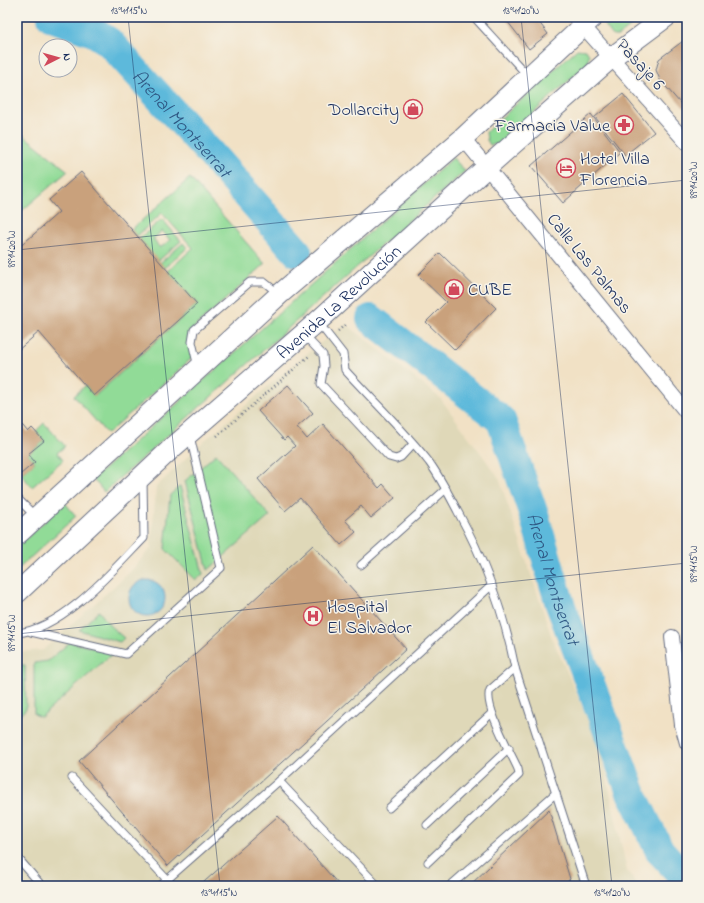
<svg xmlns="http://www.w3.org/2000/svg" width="704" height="903" font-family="'Indie Flower',sans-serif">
<rect width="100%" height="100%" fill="#f7f3e8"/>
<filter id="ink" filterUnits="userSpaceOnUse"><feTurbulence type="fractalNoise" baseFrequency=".025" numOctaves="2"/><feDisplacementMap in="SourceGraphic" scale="8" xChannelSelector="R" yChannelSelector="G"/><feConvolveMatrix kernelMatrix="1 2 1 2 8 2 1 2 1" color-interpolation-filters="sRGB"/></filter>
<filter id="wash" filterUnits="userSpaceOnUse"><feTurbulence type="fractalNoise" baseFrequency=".012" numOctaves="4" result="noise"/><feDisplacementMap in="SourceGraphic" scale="16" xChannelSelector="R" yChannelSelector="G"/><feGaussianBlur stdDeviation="0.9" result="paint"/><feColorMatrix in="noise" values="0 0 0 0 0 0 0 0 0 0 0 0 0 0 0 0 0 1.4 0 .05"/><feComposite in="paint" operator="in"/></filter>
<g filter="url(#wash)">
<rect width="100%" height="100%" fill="#f1e1c5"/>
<path fill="#dfd8b8" d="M346,324L440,398L499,478L552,638L600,747L627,871L638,886H17V652L43,650L130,572L151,548L156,487L203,442L301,358Z"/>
<g fill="#91db97" stroke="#56857a" fill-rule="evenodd">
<path d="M606,17H643L618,36H613L604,24Z"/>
<path d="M577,49L586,50L589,55L587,64L499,144L490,145L487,140L486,132Z"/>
<path d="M17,130L68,171L17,215Z"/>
<path d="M453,158L465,171L104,492L93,479Z"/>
<path d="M190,178L265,264L188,333L192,358L107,434L74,396L85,386L95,396L197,304L168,271L193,248L162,213L137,236L131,230Z"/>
<path d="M162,219L181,241L158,261L139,239ZM162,231L170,240L160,248L153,239Z"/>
<path d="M183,243L187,248L165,268L160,263Z"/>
<path d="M44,423L65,446L57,453L63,460L32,487L21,474L35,462L28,454L44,441L36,431Z"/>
<path d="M216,454L270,516L208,570L185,481Z"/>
<path d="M180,486L203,574L196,580L165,549L170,495Z"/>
<path d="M65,503L76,516L17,570V547Z"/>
<path d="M99,611L110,626L124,638L120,642L79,630Z"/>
<path d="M70,642L113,653L41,717L34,714V663L48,661Z"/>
<path d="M17,665H25L26,709L17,717Z"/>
</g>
<circle fill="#5db9db" stroke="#3c749c" cx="147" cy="598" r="18"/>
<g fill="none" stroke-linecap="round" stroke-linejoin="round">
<g stroke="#5db9db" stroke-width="30">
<path id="s1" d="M52,17L94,32L109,42L210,153L297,252"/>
<path id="s2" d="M371,319L501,420L534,515L560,604L631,792L660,851L687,880"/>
</g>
</g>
<g id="blocks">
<g fill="#c9a17b">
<path d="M504,17H535L548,34L529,49Z"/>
<path d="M687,38V111L660,80L656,70L659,59Z"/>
<path d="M623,94L654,132L625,155L595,117Z"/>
<path d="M591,114L620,152L563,203L531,166Z"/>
<path d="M81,172L197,304L94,396L39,332L17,351V249L59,212L49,200Z"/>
<path d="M440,253L496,308L455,350L426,322L446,302L418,275Z"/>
<path d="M288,385L313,413L297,427L307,439L323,424L379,488L383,484L395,498L371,518L361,506L345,520L356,532L341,545L300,498L285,511L258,479L295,446L287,437L284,440L258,411Z"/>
<path d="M17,419L28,432L32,428L44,441L28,454L35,462L21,474L17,470Z"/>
<path d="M313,545L406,649L168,866L79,761Z"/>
<path d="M549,810L570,879L562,886H469Z"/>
<path d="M278,816L340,886H208L204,882Z"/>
</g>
</g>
</g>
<g filter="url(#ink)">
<use href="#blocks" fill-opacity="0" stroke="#666d82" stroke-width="1"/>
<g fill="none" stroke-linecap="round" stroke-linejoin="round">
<g stroke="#666d82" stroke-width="9">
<g id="service">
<path d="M474,17L528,76"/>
<path d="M318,322L343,354L345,370C373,401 404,430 429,462C440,477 449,495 458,512C485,561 504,613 515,668L586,886"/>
<path d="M304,335L323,355L324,366L321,384L389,457L396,459L401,457L413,444"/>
<path d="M198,367L192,342L194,330L250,282H264L278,293"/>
<path d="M17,498L35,516"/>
<path d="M361,565L446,489"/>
<path d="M31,632L126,654L221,568L190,436"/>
<path d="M17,633C63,629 113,570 144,538L143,480"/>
<path d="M72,778L173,886"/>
<path d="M279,781L378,886"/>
<path d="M389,808L492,713"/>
<path d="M427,825L509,748"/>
<path d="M17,857L42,886"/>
<path d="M428,862L519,775L518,769C511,753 483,705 490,690L515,668"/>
<path d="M160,886L279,781L492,585"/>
<path d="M450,886L556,793"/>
</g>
</g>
<g stroke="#666d82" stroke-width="16">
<g id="minor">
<path d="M575,17L687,143"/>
<path d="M463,138L687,413"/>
<path d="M672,637L682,725L687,743"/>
</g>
</g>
<g stroke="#666d82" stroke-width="22">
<g id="secondary">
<path d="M17,535L280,294L463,138L593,17"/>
<path id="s3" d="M17,593L171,449L317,322L487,167L611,58L666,17"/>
</g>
</g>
<g stroke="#666d82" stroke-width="2.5" stroke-dasharray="1 3" stroke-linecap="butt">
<path d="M338,331L346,324"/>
<path d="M217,436L309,356"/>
</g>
<use href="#service" stroke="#fff" stroke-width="7"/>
<use href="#minor" stroke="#fff" stroke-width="14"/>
<use href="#secondary" stroke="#fff" stroke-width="20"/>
</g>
</g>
<path fill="none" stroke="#1b2f5e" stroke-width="1" stroke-opacity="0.45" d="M128,17L220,886M521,17L612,886M17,250L687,180M17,634L687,563"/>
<defs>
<g id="shop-ring" transform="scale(1)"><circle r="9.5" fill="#f7f3e8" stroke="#d1495b" stroke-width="1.5"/><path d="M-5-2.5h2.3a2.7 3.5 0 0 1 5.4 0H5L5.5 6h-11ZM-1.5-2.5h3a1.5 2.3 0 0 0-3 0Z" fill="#d1495b"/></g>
<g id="pharmacy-ring" transform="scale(1)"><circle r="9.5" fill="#f7f3e8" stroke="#d1495b" stroke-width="1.5"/><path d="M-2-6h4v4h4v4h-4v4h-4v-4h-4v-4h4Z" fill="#d1495b"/></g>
<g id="hotel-ring" transform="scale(1)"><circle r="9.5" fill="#f7f3e8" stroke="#d1495b" stroke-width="1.5"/><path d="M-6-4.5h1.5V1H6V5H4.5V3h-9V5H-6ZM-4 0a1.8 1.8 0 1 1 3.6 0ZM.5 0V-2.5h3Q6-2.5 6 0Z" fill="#d1495b"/></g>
<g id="hospital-ring" transform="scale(1)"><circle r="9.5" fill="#f7f3e8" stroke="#d1495b" stroke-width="1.5"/><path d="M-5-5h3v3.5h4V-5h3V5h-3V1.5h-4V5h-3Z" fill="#d1495b"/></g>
</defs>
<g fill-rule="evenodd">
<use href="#shop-ring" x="413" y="109"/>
<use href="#pharmacy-ring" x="624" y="125"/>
<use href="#hotel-ring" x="566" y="168"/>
<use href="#shop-ring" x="454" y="289"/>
<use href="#hospital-ring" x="313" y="616"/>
</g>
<g text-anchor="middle" stroke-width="3" stroke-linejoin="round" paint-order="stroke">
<g font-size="18" fill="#1b2f5e" stroke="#f7f3e8">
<text transform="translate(641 64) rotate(48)" y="6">Pasaje 6</text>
<text transform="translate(590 263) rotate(51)" y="6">Calle Las Palmas</text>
<text dy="6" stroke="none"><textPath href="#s3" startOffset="434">Avenida La Revolución</textPath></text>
</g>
<g font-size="18" fill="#1b2f5e" stroke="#f7f3e8" text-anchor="start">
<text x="399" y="115" text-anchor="end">Dollarcity</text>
<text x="610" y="131" text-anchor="end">Farmacia Value</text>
<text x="580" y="164">Hotel Villa<tspan x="580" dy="21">Florencia</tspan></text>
<text x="468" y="295">CUBE</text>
<text x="327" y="612">Hospital<tspan x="327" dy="21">El Salvador</tspan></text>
</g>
<g font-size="19" font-style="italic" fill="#2f5884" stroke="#f7f3e8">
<text dy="7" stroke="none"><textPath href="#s1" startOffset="172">Arenal Montserrat</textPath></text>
<text dy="7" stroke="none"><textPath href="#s2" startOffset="332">Arenal Montserrat</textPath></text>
</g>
</g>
<rect width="704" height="903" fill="none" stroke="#f7f3e8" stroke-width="44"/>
<g transform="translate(58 58) rotate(84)"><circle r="19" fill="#f7f3e8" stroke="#9fa5b1"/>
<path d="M0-3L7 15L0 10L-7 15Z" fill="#d1495b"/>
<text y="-6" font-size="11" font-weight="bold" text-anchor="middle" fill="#1b2f5e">N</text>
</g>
<rect x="22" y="22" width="660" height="859" fill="none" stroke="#1b2f5e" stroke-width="1.5"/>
<g font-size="10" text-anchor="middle" fill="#1b2f5e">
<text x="129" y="14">13°41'15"N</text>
<text x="521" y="14">13°41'20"N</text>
<text transform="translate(693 180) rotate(-90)" y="4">89°14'20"W</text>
<text transform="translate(11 249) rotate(-90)" y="4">89°14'20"W</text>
<text transform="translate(693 564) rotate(-90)" y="4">89°14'15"W</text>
<text transform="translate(11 633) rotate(-90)" y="4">89°14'15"W</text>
<text x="219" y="896">13°41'15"N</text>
<text x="612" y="896">13°41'20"N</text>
</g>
</svg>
